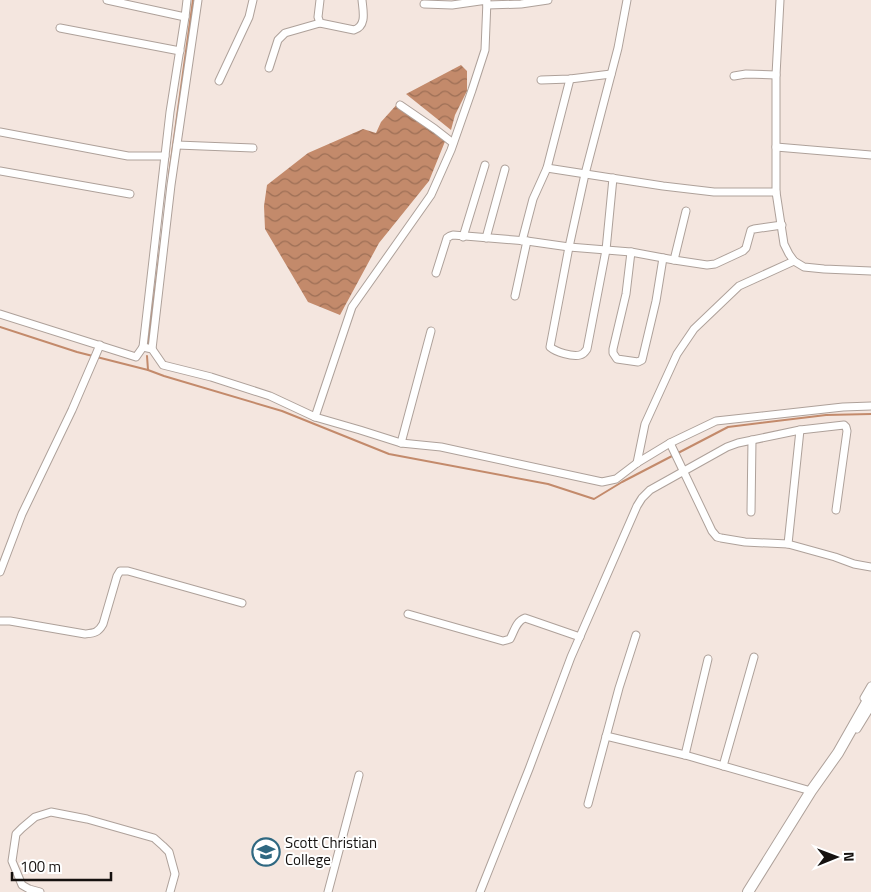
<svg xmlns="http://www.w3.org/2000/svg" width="871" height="892" font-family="'Titillium Web',sans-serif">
<defs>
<pattern id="water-waves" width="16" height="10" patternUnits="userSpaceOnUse" patternTransform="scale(1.25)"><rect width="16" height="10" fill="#c38a6b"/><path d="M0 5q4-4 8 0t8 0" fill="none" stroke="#9d6f56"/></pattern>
</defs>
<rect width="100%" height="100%" fill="#f4e6df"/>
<g fill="url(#water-waves)">
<path d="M461,65L467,71V91L455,115L451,130L406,94Z"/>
<path d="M399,102L446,139L429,181L379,243L340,315L308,302L265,229L264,206L267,185L308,153L363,129L376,133L381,122Z"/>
</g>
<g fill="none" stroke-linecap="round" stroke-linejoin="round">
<g stroke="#c38a6b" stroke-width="2">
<path d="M169,175L193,0"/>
<path d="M0,327L77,352L148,370L164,376L282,411L389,454L548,484L594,499L622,482L674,455"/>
<path d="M148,344L164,220"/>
<path d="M147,356L148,370"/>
<path d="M678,453L728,427L826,415L871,414"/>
</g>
<g stroke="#aea19a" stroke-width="9">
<g id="minor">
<path d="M107,0L185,17"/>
<path d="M320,0L318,17L320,23L354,30C367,26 363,11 362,0"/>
<path d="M780,0L776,75V192L784,244L789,254L794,261L804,267L824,269L871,271"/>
<path d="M487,5L521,4L548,0"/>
<path d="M60,28L180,51"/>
<path d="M269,68L278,40L285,33L320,23"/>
<path d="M734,76L746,74L776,75"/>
<path d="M541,80L570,79L611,74"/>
<path d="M219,81L249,17L253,0"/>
<path d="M400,105L435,129L453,143"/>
<path d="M0,132L128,156H165"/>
<path d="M177,145L253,148"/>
<path d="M776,147L871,155"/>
<path d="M547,168L663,186L714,192H776"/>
<path d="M0,171L130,194"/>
<path d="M613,178L606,250L587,349C585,352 584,354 580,355C572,357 556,352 550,347L569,247L585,174L618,48L627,0"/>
<path d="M463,237L485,165"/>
<path d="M486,238L505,169"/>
<path d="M522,241L533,199L547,168L570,79"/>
<path d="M631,252L626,294L613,349V353L617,359L638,362L642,360L656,301L663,258"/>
<path d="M674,260L686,211"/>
<path d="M436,273L447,238L450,236L453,235L527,241L569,247L631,252L674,260L707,265L715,264L743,251L746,248L751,230L754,229L782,225"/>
<path d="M515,296L527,241"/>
<path d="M0,314L136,357L143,347L152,349L163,365L211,377L270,396L315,417L360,430L401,443L441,447L602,482L616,479L637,463L670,443L716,421L843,407L871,406"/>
<path d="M143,347L170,112L185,17L187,0"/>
<path d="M152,349L171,185L198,0"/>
<path d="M315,417L352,307L431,195L451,150L472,90L485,50L487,0L452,5L424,4"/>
<path d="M401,443L431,331"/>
<path d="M670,443L712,531L717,537L721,538L745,542L788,544L835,557L854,564L871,567"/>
<path d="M637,463L645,424L677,354L694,329L739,286L794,261"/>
<path d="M751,512L752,440"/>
<path d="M788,544L800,430"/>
<path d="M0,572L22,514L72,410L100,345"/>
<path d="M408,614L503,641L510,639C514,632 516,621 525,618L580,637"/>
<path d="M0,621H10L85,634C94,633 98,633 103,624L117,576L120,571H128L242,603"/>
<path d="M864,698L871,686"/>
<path d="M857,729L871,706"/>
<path d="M606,736L685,755L811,791"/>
<path d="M685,755L708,659"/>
<path d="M723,766L754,657"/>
<path d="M588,804L619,688L636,635"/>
<path d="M40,892L29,889L22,885L12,861L16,834L22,828L35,817L51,812L87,819L154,838L163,846L169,852L175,874L170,892"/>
<path d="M328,892L359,775"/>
<path d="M480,892L529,769L571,657L637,506L642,498L650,490L727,447L738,443L800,430L844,425L846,427L847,431L836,510"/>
</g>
</g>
<g stroke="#aea19a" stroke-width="12">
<path id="highway" d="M748,892L811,791L838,753L871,695"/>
</g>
<use href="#minor" stroke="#fff" stroke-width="7"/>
<use href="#highway" stroke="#fff" stroke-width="10"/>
</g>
<defs>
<g id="school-ring" transform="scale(1.4375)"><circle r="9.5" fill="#fff" stroke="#2f6881" stroke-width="1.5"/><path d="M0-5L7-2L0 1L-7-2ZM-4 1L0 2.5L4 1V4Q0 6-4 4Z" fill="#2f6881"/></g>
</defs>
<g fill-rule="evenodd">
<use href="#school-ring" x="266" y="852"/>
</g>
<g text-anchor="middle" stroke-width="4" stroke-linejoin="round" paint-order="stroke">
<g font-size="15" fill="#15110f" stroke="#fff" text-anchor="start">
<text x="285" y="848">Scott Christian<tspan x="285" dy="17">College</tspan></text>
</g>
</g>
<g transform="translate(836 857) rotate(89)" stroke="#ffffff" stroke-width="4" paint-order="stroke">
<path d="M0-4L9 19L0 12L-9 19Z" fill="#15110f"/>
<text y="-8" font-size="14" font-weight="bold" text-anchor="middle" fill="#15110f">N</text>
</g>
<path d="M12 872v8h99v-8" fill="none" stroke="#15110f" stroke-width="2.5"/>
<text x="20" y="872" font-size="15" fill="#15110f" stroke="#ffffff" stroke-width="4" paint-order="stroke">100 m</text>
</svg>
